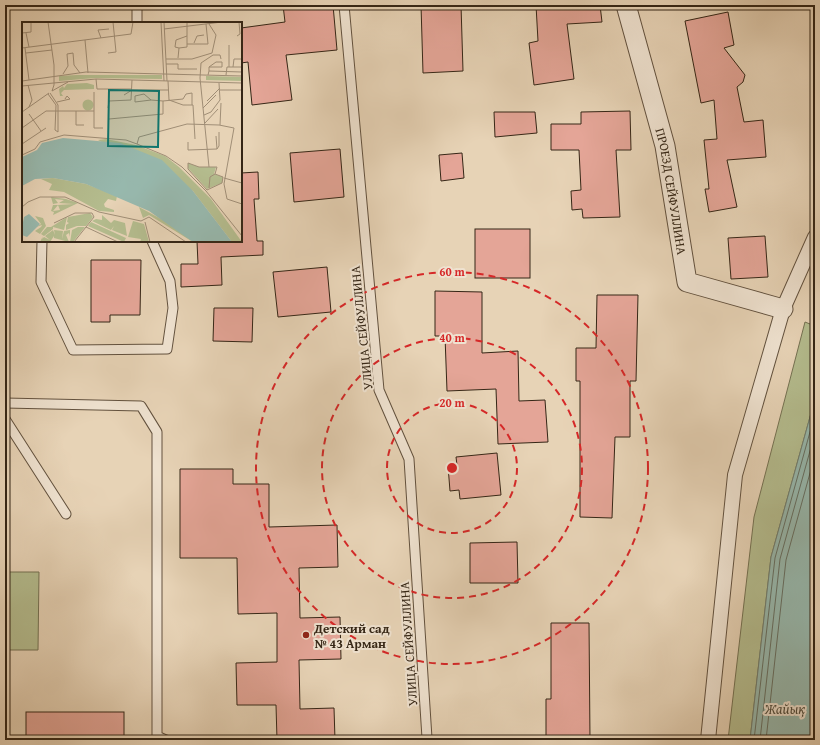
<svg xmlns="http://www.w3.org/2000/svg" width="820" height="745" font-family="'Gentium Book Plus',serif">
<rect width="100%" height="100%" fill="#e7d3b6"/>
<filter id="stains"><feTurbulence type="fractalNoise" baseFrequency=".005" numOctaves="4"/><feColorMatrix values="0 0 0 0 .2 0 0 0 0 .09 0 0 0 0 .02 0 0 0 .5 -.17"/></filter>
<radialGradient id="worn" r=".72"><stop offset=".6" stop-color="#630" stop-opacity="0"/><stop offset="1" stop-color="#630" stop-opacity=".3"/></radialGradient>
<g fill="#b4bc8e" stroke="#747152">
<path d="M805,322L815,326V399L771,557L750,740H728L754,517Z"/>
<path d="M5,572H39L38,650H5Z"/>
</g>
<path fill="#97b8ad" stroke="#707e71" d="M815,399V740H750L771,557Z"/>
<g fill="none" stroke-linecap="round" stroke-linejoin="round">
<g stroke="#666f62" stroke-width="1">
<path d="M754,740L775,558L815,414"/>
<path d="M760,740L780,559L815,433"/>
<path d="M766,740L786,560L815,455"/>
</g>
</g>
<g fill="#e4a597" stroke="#352616">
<path d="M283,5H333L337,50L286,55L292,100L252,105L248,62L241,63V28L285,22Z"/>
<path d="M421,5H461L463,71L423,73Z"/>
<path d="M536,5H600L602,22L567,24L574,79L534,85L529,43L538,41Z"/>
<path d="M728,12L734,45L724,48L745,75L743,82L737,87L744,122L763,120L766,157L727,160L737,207L709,212L705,189H709L704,140L717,139L714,100L701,103L685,21Z"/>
<path d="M630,111L631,150H616L620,217L583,218L582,209L572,210L571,191L581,190L579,150H551V124H581V112Z"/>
<path d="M494,112H535L537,133L495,137Z"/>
<path d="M340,149L344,197L294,202L290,153Z"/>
<path d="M462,153L464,178L441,181L439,155Z"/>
<path d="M258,172L259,199H254L257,241H263V255L221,257L222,285L181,287V264H198L197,241H241V173Z"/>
<rect x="475" y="229" width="55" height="49"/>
<path d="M765,236L768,277L731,279L728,238Z"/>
<path d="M91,260H141L140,315H110V322H91Z"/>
<path d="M327,267L331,312L278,317L273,272Z"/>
<path d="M435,291L482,292V353L518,351L519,401L545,400L548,442L498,444L496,389L447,391L445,336H435Z"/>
<path d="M597,295H638L636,381H630V437H615L612,518L580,517V381H576V348H596Z"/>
<path d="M214,308H253L252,342L213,341Z"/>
<path d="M497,453L501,495L460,499L459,490L450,491L448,466L457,465L456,457Z"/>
<path d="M180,469H233V484H269V527L337,525L338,567L299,568L300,618L340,617L341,659L299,660L300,709L334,708L335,740H277L276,705H237L236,663L277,662V613L238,614L237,558H180Z"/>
<path d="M517,542L518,583H470V543Z"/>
<path d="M551,623H589L590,740H546V699H551Z"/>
<rect x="26" y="712" width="98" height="28"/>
</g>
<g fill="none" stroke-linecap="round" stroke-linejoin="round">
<g stroke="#62513e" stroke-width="11">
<g id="service">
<path d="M344,5L379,390L409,459L427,738"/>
<path d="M137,23V5"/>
<path d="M42,241L41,282L73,350L167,349L173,308L170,281L152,241"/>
<path d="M5,403L141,406L157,432V736L166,740"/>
<path d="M5,419L66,514"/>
</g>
</g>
<g stroke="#62513e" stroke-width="16">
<path id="pedestrian" d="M708,740L735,475L783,309L815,237"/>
</g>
<g stroke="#62513e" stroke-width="21">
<g id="minor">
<path id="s1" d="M626,5L665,146L687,282L783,309"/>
</g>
</g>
<use href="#service" stroke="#efe2d0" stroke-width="9"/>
<use href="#pedestrian" stroke="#efe2d0" stroke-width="14"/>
<use href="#minor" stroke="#efe2d0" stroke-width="19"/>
</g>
<g fill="none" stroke="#d62828" stroke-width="2" stroke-dasharray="7 5">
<circle cx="452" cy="468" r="65"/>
<circle cx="452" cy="468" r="130"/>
<circle cx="452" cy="468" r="196"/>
</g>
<circle fill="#8f2418" stroke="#efe2d0" stroke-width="1.5" cx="306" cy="635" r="4"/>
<g text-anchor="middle" stroke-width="4" stroke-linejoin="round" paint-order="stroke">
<g font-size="13" fill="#352616" stroke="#efe2d0">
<text dy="5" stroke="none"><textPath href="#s1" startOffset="192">ПРОЕЗД СЕЙФУЛЛИНА</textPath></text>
<text transform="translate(361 328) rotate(-96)" y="5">УЛИЦА СЕЙФУЛЛИНА</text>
<text transform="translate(408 644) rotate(-94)" y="5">УЛИЦА СЕЙФУЛЛИНА</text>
</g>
<g font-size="13" font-weight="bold" fill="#352616" stroke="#efe2d0" text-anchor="start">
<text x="314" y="633">Детский сад<tspan x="314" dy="15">№ 43 Арман</tspan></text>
</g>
<g font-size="14" font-style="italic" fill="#4e4a3c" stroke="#efe2d0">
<text x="785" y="714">Жайық</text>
</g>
</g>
<g transform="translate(22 22)">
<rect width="220" height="220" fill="#e7d3b6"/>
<path d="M55,53H140V57L73,56L37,59V54ZM184,54L220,55V59L184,58ZM65,61L72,63V67L42,68L39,71L41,74H38L37,67L41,64L42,66L45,62ZM60.5 83a5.5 5.5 0 1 1 11 0a5.5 5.5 0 1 1-11 0ZM84,117L114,123L143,134L157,145L189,177L220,220H210L171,169L76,118ZM166,141L177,145H194L192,152L201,155L200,161L185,167L166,146ZM31,156L64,162L95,174L94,179L86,177L82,182L83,185L92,188V190L77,189L42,170L27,168L30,162L19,157ZM29,175L44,177L56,181L31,193L32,190L29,189L31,183H36L31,189L38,188L36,183L52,182L37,181L42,178L33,177L36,181L31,182ZM117,185L152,204L171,220L127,193L121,196ZM68,191L71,195L64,204H55L44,208V203L47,201L45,200L46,195ZM80,193L89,201L92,198L103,201L105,214L90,208L92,204L85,199L92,204L89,208L70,199L74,197L80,198ZM13,194L21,196L24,204L18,212L13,209L19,205L20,203L14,205L19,202ZM45,195L42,208L31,205V207L22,214L19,212L25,205H29ZM111,199L122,202L127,220H118L119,217L106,215ZM69,200L104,216L102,220L66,204ZM56,205H63L51,220H48L50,208ZM31,208L33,213L32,208L41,209L40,217L42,209L48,208V215L47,211L44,213L47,220L32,216V214L28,220H18L21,214L20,217L22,215L28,218L23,214Z" fill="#b4bc8e"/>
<path d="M41,116L98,121L140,138L171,169L210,220H171L127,189L64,162L31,156L13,157L0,164V135L15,128L20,121ZM7,192L18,202L5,215L0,213V205L2,195Z" fill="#97b8ad"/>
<path fill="none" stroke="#97b8ad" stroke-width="2" d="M0,157L18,148L46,145L103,156L140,177L187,220"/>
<path fill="none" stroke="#a08e76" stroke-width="1" d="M26,0L32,43V63L30,69M139,0L142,59M142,0L145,59M142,7L200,0M0,11L9,10V0M4,11L7,25M215,14L218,12L217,0M79,16L76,8L87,7M63,18L66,51M172,21L175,14L182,13M165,22H186L184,2M0,26L109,12L111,0M3,26L7,58M157,26L153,25L154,18L165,14M4,31L30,28M86,31L94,30L91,0M156,36L157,26L165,25V0M144,37H170L190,31L194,13L187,2M144,42H156V47H175M207,45V23M211,45L212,37H220M187,49V45H200V40H194L187,45M41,52L46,44L45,32L51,31L52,43L58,51M186,53L187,49L220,50M204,53L205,45H220M74,57L75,67H110M0,59L64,50L220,54M146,59L147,78L161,83H171L173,117M6,63L10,78L7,85M0,64L74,57L220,61M198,68H220M30,69L46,60M26,72L34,83L33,108L36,110V83L28,71M102,73L110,68H146M129,78L113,80V74L122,72L129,78L141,79M185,79L198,66M35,80L48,77L45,74L43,77M86,86L87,79L109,78L110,58M181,86L194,73M54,89V103H62M72,89V106H81M0,90L27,71M7,92L19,109M182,93L189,90L198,78L197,61M87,97L141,92V79L161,77L164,72L170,71V83M183,101L196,87M198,103L199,81M0,106L24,89H72V70M166,120V128L195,127L194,114M0,122L24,106M115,122L117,115L165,102L197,103L212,106L202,162L205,177L220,182M195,127L197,124V110M0,133L13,127L18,120L42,113L104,118L115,122L144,134L160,145L184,169L220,214M166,141L177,145H195L193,152L201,155L200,161L185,168L166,147ZM187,145L178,56L179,41L191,33H198L199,37M202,156L220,161M187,166L188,155L193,152M0,185L6,180L18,175H43L77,190L119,199L127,195L164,220M123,200L128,220M32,201L53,191H70L72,195L52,220M64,205L96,220"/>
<path fill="#0f766e" fill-opacity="0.15" stroke="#0f766e" stroke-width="2" d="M87,68L137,69L136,125L86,124Z"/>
<rect width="220" height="220" fill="none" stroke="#352616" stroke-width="2"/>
</g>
<circle cx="452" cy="468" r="6" fill="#d62828" stroke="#efe2d0" stroke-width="2"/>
<g font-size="12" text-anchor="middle" font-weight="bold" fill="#d62828" stroke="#efe2d0" stroke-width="4" stroke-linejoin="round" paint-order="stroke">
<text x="452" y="276">60 m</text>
<text x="452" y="342">40 m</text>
<text x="452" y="407">20 m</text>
</g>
<rect width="820" height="745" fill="none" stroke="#e7d3b6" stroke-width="20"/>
<rect x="6" y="6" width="808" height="733" fill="none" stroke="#352616" stroke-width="2"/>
<rect x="10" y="10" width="800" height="725" fill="none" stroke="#352616"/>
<rect width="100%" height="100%" filter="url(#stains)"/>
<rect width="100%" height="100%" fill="url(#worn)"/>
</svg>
